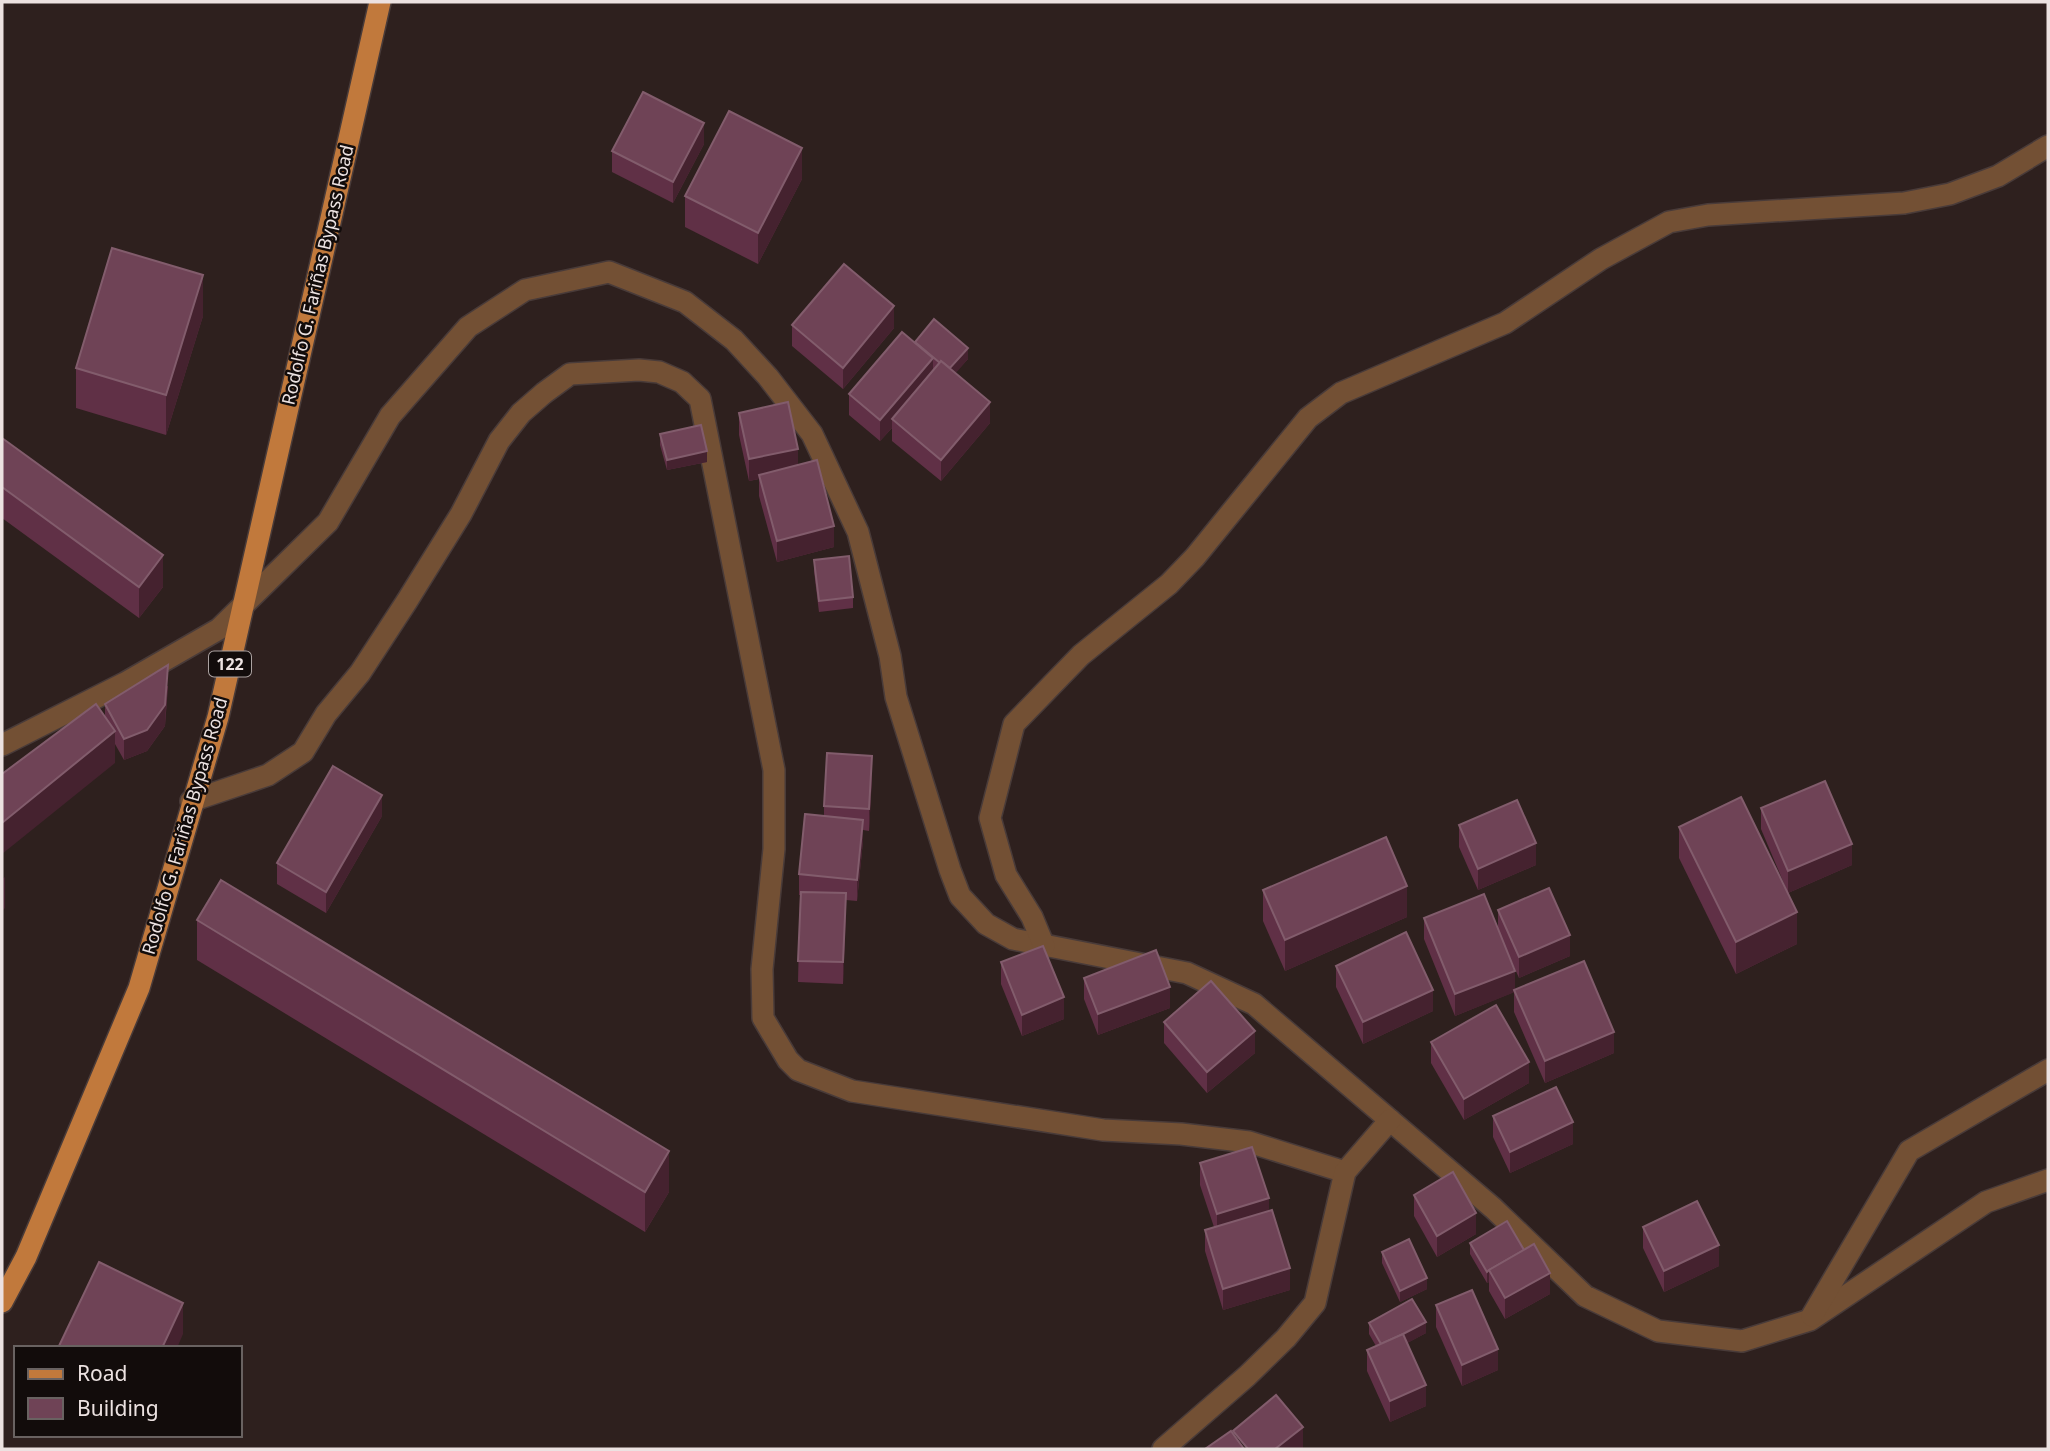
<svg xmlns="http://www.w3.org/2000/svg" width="2050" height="1451" font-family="'Noto Sans',sans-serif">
<rect width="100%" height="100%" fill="#2e201e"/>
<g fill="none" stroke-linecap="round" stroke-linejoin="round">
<g stroke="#493b39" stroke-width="24">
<g id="minor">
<path d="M2,745L125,683L219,629L328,522L390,416L468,327L525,290L609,272L685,302L734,340L768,377L812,434L858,532L890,656L896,697L950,870L960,896L986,924L1013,939L1187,973L1254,1004L1493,1208L1585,1296L1658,1331L1742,1341L1810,1320L1986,1202L2048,1180"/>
<path d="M191,801L268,775L303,752L326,714L360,673L407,601L461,514L499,441L521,413L544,393L570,374L639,370L659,372L682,382L700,399L774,770V849L762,969L763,1018L788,1060L798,1070L852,1091L1103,1130L1181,1134L1249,1142L1345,1172"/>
<path d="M1044,946L1032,917L1006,875L990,818L1014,724L1081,655L1169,584L1195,557L1308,418L1341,393L1505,323L1601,259L1669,222L1708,215L1904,203L1950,194L1998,176L2048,146"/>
<path d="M1812,1316L1909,1151L2048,1070"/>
<path d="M1163,1449L1247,1376L1286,1338L1315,1303L1345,1172L1390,1120"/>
</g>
</g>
<g stroke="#493b39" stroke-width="24">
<path id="major" d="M2,1302L26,1257L139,988L218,717L380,2"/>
</g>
<use href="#minor" stroke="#735034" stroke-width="21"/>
<use href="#major" stroke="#c1793c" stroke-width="21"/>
</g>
<g fill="#603046">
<path d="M704,144L673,203L612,172V151Z"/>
<path d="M802,179L758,264L685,227V196Z"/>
<path d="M203,316L166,435L76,408V368Z"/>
<path d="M792,325L894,328L843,389L792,346Z"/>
<path d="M915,342L968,359L955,373L990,423L941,481L892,441V428L880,441L849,415V394L915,343Z"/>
<path d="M739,413L798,465L834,547L777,562L759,496V479L749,481L739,435Z"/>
<path d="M660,434L707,462L667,470L660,445Z"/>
<path d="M2,438L163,587L139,618L2,518Z"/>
<path d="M814,560L853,597V608L819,612L814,571Z"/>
<path d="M168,686L165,726L147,751L124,760L115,744V763L105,717V704Z"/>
<path d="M872,777L869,831L863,830V841L857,901L846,900L843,984L798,982L800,895H799V874L824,816V806Z"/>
<path d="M1761,808L1852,865L1788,893L1761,829Z"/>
<path d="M382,816L326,913L277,884V863Z"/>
<path d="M1459,825L1536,865L1478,890L1459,847Z"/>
<path d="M1679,827L1797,944L1736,974L1679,858Z"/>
<path d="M1263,890L1407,917L1285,971L1263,921Z"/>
<path d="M1498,910L1570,956L1519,978L1504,944L1515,990L1614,1053L1545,1083L1514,1012V992L1455,1016L1424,939V918L1498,930Z"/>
<path d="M197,920L669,1192L645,1232L197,960Z"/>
<path d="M1001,962L1064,1019L1022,1036L1001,984Z"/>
<path d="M1336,966L1433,1011L1363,1044L1336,987Z"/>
<path d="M1084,978L1170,1008L1098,1035L1084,999Z"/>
<path d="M1164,1022L1255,1053L1207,1093L1164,1043Z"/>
<path d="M1431,1042L1529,1083L1464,1120L1431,1063Z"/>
<path d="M1493,1116L1573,1144L1510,1173L1493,1137Z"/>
<path d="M1200,1163L1269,1211L1290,1290L1223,1310L1205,1251V1230L1214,1227L1200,1185Z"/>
<path d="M1414,1195L1476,1234L1437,1257L1414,1216Z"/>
<path d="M1643,1227L1719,1266L1664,1292L1643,1248Z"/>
<path d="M1470,1243L1550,1294L1505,1319L1489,1291V1282L1487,1283L1470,1254Z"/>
<path d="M1382,1252L1427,1289L1400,1302L1382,1263Z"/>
<path d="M1436,1305L1498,1370L1462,1386L1436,1327Z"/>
<path d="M1369,1323L1426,1333L1407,1343L1426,1406L1390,1422L1367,1371V1350L1376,1346L1369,1334Z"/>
</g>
<g fill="#45222f">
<path d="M704,123V144L673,203V182Z"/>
<path d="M802,148V179L758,264V233Z"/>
<path d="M203,275V316L166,435V395Z"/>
<path d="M894,306V328L843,389V368Z"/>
<path d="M968,348V359L949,381V370Z"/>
<path d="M933,358V379L892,419V428L880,441V420Z"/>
<path d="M990,402V423L941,481V460Z"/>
<path d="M798,449V470L759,475V479L749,481V459Z"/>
<path d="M707,451V462L667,470V460Z"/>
<path d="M834,526V547L777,562V541Z"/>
<path d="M163,555V587L139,618V587Z"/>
<path d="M168,665L165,726L147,751L124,760V739Z"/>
<path d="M115,731V763L2,854V823Z"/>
<path d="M872,756V777L869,831V809Z"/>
<path d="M382,795V816L326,913V892Z"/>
<path d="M863,820V841L857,901V880Z"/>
<path d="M1536,843V865L1478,890V869Z"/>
<path d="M1852,844V865L1788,893V871Z"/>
<path d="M5,877V908L2,911V879Z"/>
<path d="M1407,886V917L1285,971V940Z"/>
<path d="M846,893V914L843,984V962Z"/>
<path d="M1797,912V944L1736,974V942Z"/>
<path d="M1570,935V956L1519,978V957Z"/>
<path d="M1515,971V992L1455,1016V994Z"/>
<path d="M1170,987V1008L1098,1035V1014Z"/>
<path d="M1433,990V1011L1363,1044V1022Z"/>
<path d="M1064,997V1019L1022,1036V1015Z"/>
<path d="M1255,1031V1053L1207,1093V1072Z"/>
<path d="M1614,1032V1053L1545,1083V1061Z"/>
<path d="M1529,1062V1083L1464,1120V1099Z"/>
<path d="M1573,1122V1144L1510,1173V1152Z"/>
<path d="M669,1151V1192L645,1232V1192Z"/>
<path d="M1269,1198V1220L1217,1236V1214Z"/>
<path d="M1476,1213V1234L1437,1257V1236Z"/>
<path d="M1719,1245V1266L1664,1292V1271Z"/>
<path d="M1290,1268V1290L1223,1310V1289Z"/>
<path d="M1489,1271V1282L1487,1283V1272Z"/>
<path d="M1550,1273V1294L1505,1319V1298Z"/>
<path d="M1427,1278V1289L1400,1302V1291Z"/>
<path d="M183,1303V1334L177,1348H162Z"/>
<path d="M1426,1322V1333L1382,1357V1346Z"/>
<path d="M1498,1349V1370L1462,1386V1365Z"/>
<path d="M1426,1385V1406L1390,1422V1401Z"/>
<path d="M1303,1427V1448L1301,1449H1275Z"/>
</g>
<g fill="#6f4356" stroke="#825c6c" stroke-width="2">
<path d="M643,92L704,123L673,182L612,151Z"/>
<path d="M729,111L802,148L758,233L685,196Z"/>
<path d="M112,248L203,275L166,395L76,368Z"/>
<path d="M844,264L894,306L843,368L792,325Z"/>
<path d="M934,319L968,348L950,368L941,361L940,363L915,342Z"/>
<path d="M902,332L933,358L880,420L849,394Z"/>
<path d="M941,361L990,402L941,460L892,419Z"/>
<path d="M788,402L798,449L749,459L739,413Z"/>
<path d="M701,425L707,451L667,460L660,434Z"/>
<path d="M2,438L163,555L139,587L2,487Z"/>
<path d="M817,460L834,526L777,541L759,475Z"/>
<path d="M849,556L853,597L819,601L814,560Z"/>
<path d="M168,665L165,705L147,730L124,739L105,704Z"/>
<path d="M96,704L115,731L2,823V774Z"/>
<path d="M827,753L872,756L869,809L824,806Z"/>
<path d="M333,766L382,795L326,892L277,863Z"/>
<path d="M1825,781L1852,844L1788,871L1761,808Z"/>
<path d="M1741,797L1797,912L1736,942L1679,827Z"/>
<path d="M1517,800L1536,843L1478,869L1459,825Z"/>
<path d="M805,814L863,820L857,880L799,874Z"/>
<path d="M1386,837L1407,886L1285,940L1263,890Z"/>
<path d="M221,880L669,1151L645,1192L197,920Z"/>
<path d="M1549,888L1570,935L1519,957L1498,910Z"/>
<path d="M801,892L846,893L843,962L798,961Z"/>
<path d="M1484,894L1515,971L1455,994L1424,918Z"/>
<path d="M1406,932L1433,990L1363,1022L1336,966Z"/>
<path d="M1043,946L1064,997L1022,1015L1001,962Z"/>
<path d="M1156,950L1170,987L1098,1014L1084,978Z"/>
<path d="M1584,961L1614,1032L1545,1061L1514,990Z"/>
<path d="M1211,981L1255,1031L1207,1072L1164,1022Z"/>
<path d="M1496,1005L1529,1062L1464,1099L1431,1042Z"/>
<path d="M1556,1087L1573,1122L1510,1152L1493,1116Z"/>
<path d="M1252,1147L1269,1198L1217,1214L1200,1163Z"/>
<path d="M1453,1172L1476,1213L1437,1236L1414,1195Z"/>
<path d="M1697,1201L1719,1245L1664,1271L1643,1227Z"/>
<path d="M1272,1210L1290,1268L1223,1289L1205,1230Z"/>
<path d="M1507,1221L1524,1250L1489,1270L1487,1272L1470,1243Z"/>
<path d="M1409,1239L1427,1278L1400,1291L1382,1252Z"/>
<path d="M1534,1244L1550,1273L1505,1298L1489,1270Z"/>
<path d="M99,1262L183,1303L162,1348H58Z"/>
<path d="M1472,1290L1498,1349L1462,1365L1436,1305Z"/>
<path d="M1412,1299L1426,1322L1403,1334L1381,1344L1369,1323Z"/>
<path d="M1403,1334L1426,1385L1390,1401L1367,1350Z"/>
<path d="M1276,1395L1303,1427L1275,1449H1248L1233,1431Z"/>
<path d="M1231,1431L1244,1449H1205Z"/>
</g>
<g text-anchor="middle" stroke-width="5" stroke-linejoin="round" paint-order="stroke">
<rect fill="#120c0b" stroke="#aba2a1" stroke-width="2" x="209" y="651.5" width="42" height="25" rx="5"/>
<g font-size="16" font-weight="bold" fill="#ece2e1">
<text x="230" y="670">122</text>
</g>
<g font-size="18" fill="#ece2e1" stroke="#120c0b">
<text transform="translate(318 275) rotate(-77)" y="6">Rodolfo G. Fariñas Bypass Road</text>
<text transform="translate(185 826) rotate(-74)" y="6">Rodolfo G. Fariñas Bypass Road</text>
</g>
</g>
<rect width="2050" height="1451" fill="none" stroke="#ece2e1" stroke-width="7"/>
<rect x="14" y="1346" width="228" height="91" fill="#120c0b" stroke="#696261" stroke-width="2"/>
<rect x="28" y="1369" width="35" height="10" fill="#c1793c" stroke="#696261" stroke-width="2"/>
<text x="77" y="1381" font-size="21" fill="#ece2e1">Road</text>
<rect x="28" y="1398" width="35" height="21" fill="#6f4356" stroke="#696261" stroke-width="2"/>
<text x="77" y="1416" font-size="21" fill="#ece2e1">Building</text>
</svg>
